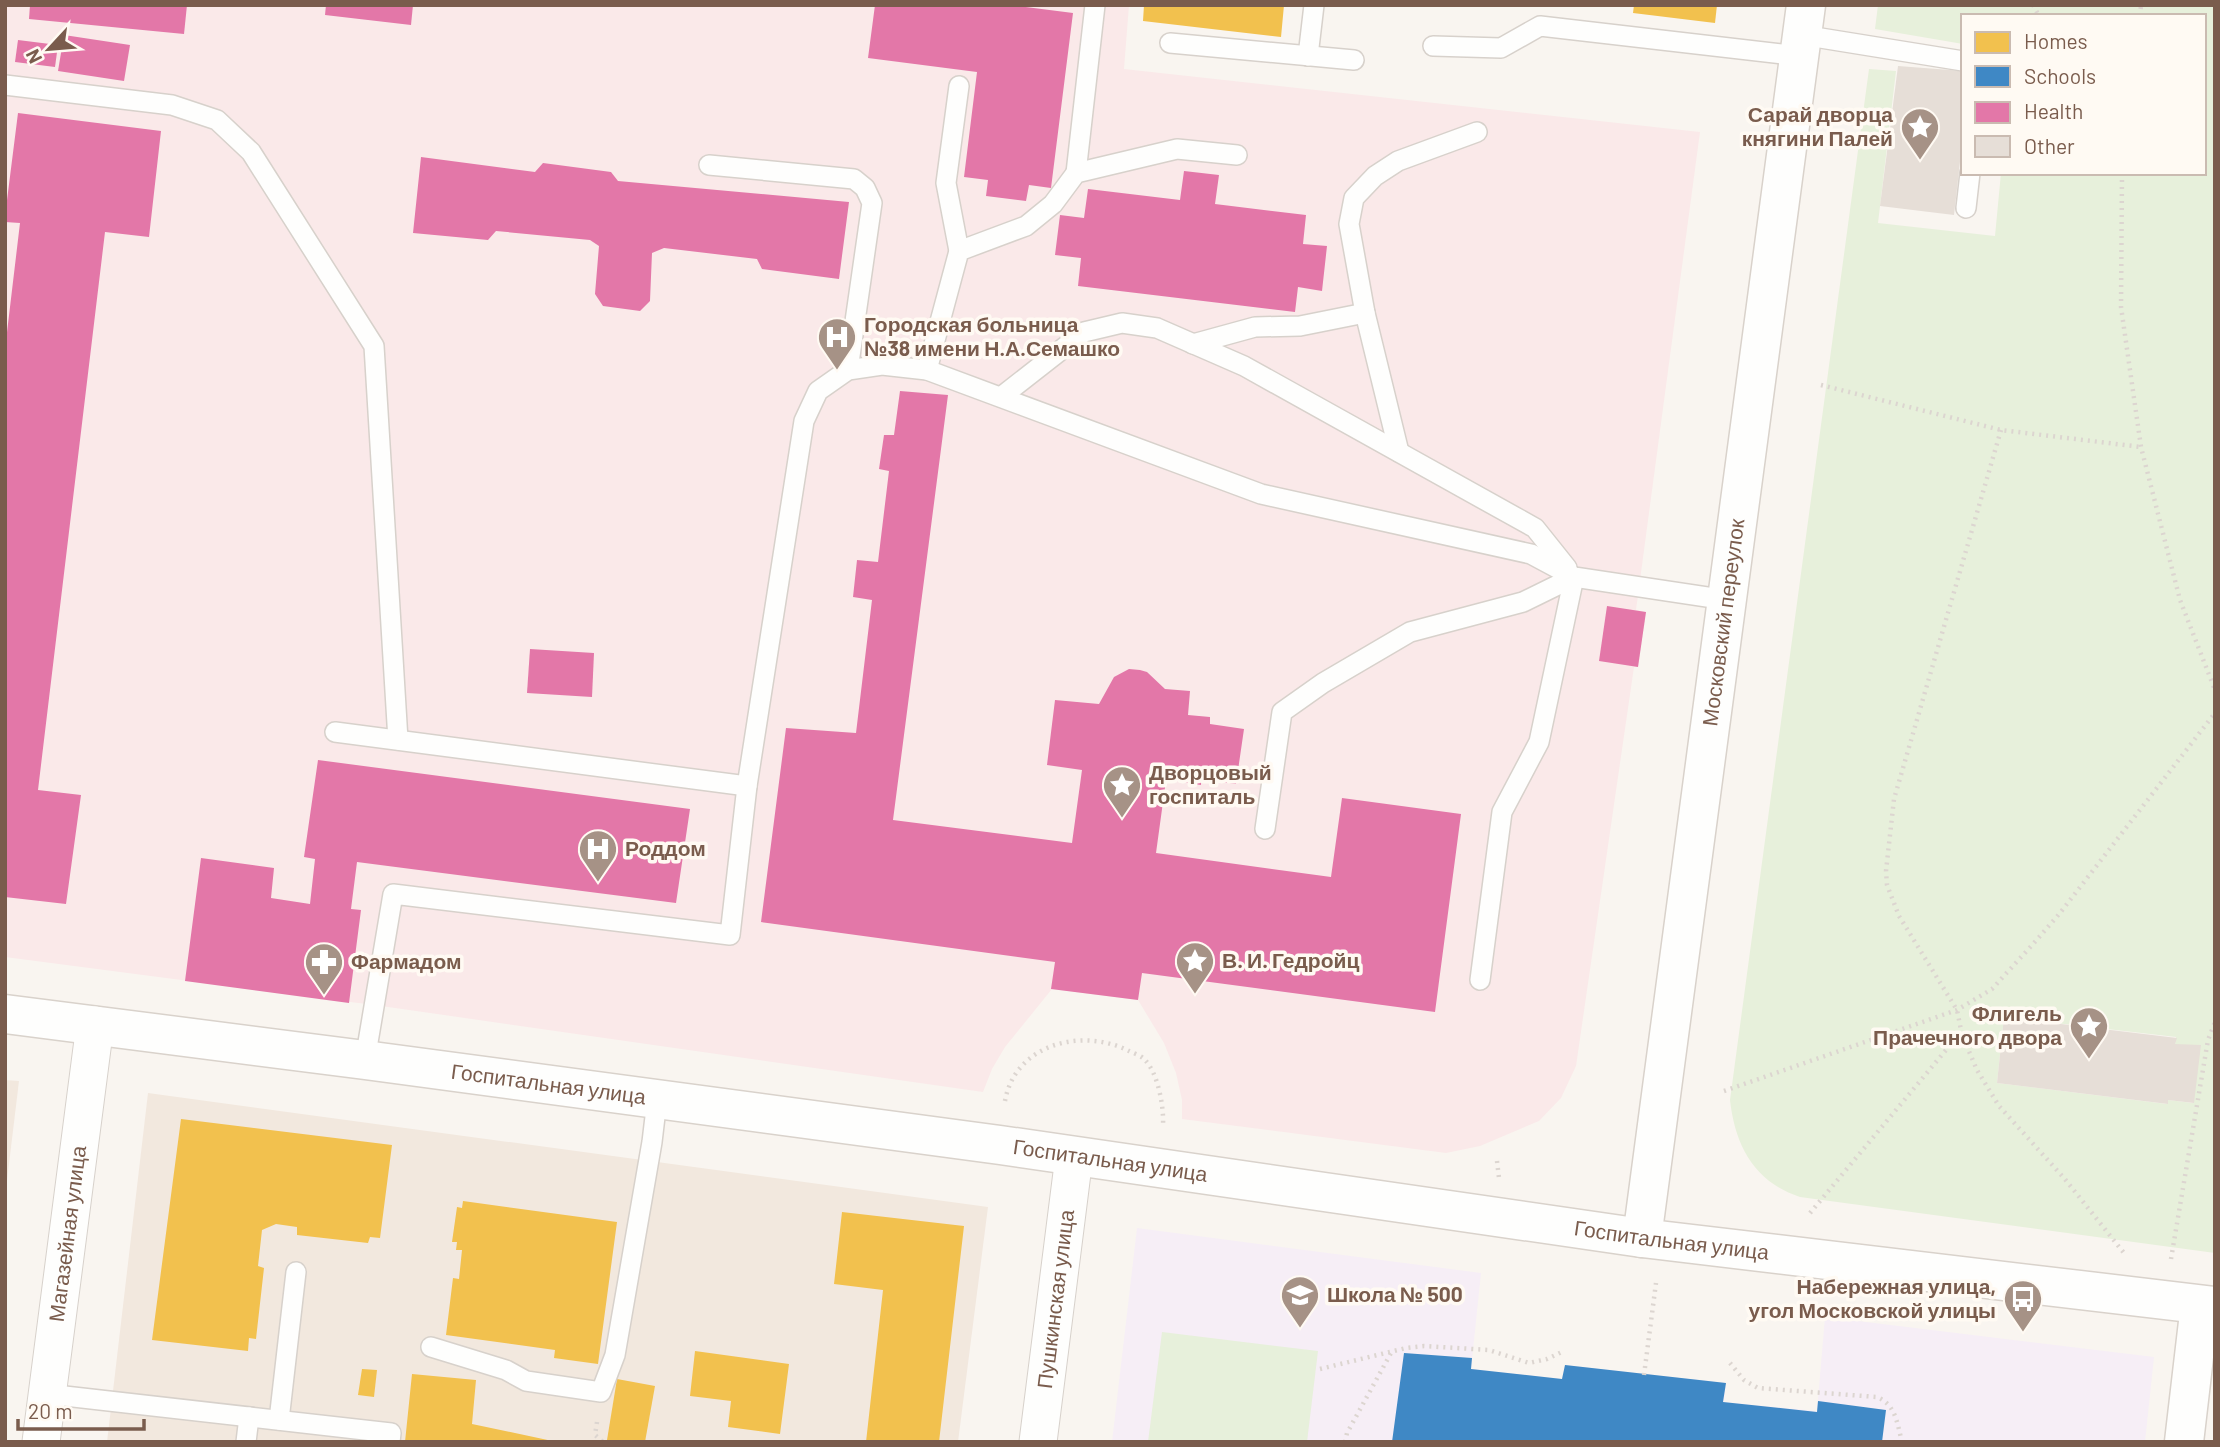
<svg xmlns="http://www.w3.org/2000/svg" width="2220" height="1447" font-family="Barlow,sans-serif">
<rect width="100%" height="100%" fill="#f9f5f0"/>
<g fill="#f2e8de">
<path d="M5,1080L19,1081L5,1197Z"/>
<path d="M148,1093L988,1207L958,1442H107Z"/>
</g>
<path fill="#f6eef6" d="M1137,1228L1481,1273L1471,1369L1562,1379L1565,1365L1726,1383L1724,1402L1817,1411L1825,1317L2154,1357L2145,1442H1112Z"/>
<path fill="#fae9e9" d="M5,5H1129L1124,69L1700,132L1636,610L1646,612L1638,667H1634L1576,1066L1561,1098L1539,1121L1480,1146L1446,1153L1182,1119V1100L1176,1073L1164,1043L1138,1000L1052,989L1005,1047L992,1069L983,1092L374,1005L5,957Z"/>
<g fill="#e7f0db" fill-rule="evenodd">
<path d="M1878,5H2215V1253L1800,1197C1754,1182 1735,1145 1730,1100L1869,69L1896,71L1878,223L1995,236L2001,173H2204V16H1963V44L1875,29ZM2004,1017L2176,1037L2175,1044L2193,1103L2168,1100L2167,1104L1997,1083Z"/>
<path d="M1162,1332L1318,1351L1307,1442H1148Z"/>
</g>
<g fill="#f2c14e">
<path d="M1144,5H1284L1281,37L1143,21Z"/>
<path d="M1634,5H1717L1715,23L1633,13Z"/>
<path d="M181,1119L392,1145L380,1238L370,1237L368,1243L297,1235V1227L276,1224L262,1230L258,1266L264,1268L256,1339L249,1338L248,1351L152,1340Z"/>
<path d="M463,1201L617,1222L598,1364L554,1358L555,1350L446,1335L453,1278L459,1279L462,1250H456L457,1242H452L457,1207L462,1208Z"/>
<path d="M842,1212L964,1226L939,1442H866L883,1290L834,1284Z"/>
<path d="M695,1351L789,1364L780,1434L728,1427L731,1401L690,1396Z"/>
<path d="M362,1369L377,1370L374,1397L358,1395Z"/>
<path d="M412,1374L476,1380L472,1424L557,1442H405Z"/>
<path d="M617,1379L655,1386L645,1442L607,1440Z"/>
</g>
<path fill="#3f88c5" d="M1404,1353L1472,1358L1471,1369L1562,1379L1565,1365L1726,1383L1723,1402L1817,1412L1818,1401L1886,1410L1882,1442H1392Z"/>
<g fill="#e377a8">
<path d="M30,5H187L184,34L29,19Z"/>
<path d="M326,5H413L411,25L325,15Z"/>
<path d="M875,5H1010L1073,13L1051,188L1029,185L1026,201L986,196L988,180L964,177L977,72L868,58Z"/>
<path d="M64,35L130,45L124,81L58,71Z"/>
<path d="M18,40L58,45L55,67L15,62Z"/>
<path d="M18,113L161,131L149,237L105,232L38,790L81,795L66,904L5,897V349L20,223L5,222V216Z"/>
<path d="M421,157L535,172L543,163L611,172L618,181L849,202L839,279L762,269L757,259L664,248L652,253L650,301L640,311L603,306L595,294L599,246L590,240L496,231L488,240L413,233Z"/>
<path d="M1184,171L1219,175L1215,204L1306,215L1303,244L1327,246L1322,291L1298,287L1295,312L1078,286L1081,258L1055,255L1060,215L1084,218L1088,189L1180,200Z"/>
<path d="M900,391L948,395L893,820L1072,843L1082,770L1047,765L1055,700L1099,704L1114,677L1129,669L1140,670L1147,672L1165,689L1190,691L1188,715L1210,717V724L1244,729L1236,784L1201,779V785L1166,780L1156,853L1331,877L1342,798L1461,814L1435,1012L1142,973L1138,1000L1051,989L1055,962L761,922L786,728L856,733L872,600L853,597L857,560L878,562L889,471L879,469L884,435H894Z"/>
<path d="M1607,606L1646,612L1638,667L1599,661Z"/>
<path d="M530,649L594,653L592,697L527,693Z"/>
<path d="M318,760L690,809L676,903L357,862L351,909L361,910L349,1003L185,981L201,858L274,868L271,898L310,904L315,859L304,857Z"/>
</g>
<g fill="#e6ded7">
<path d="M1898,66L1963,71V135L1954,215L1880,206Z"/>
<path d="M2004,1017L2177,1038L2175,1044L2201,1045L2194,1103L2168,1100V1104L1997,1083Z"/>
</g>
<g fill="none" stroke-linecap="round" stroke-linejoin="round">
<g stroke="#d7d1cb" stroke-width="22">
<g id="lane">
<path d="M1802,35L1963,61"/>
<path d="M1170,43L1354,60"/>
<path d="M1433,46L1501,48L1540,26L1799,56"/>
<path d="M1308,56L1314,5"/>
<path d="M5,85L172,105L217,120L251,152L374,346L398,740"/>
<path d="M709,165L854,179L865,188L872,203L848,370"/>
<path d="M1076,173L1095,5"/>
<path d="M1966,208L1970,173"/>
<path d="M959,251L946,183L959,86"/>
<path d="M1193,344L1255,327L1300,326L1365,313"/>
<path d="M927,370L959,251L1026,226L1053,204L1076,173L1177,149L1237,155"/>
<path d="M1001,397L1084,332L1122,323L1157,328L1244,366L1535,528L1567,568"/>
<path d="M1399,452L1365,313L1349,224L1354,198L1375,176L1398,161L1477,132"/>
<path d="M335,732L747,786"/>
<path d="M1265,829L1282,712L1323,683L1410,632L1523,602L1574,577"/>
<path d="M1480,980L1502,812L1539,742L1574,577"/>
<path d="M365,1060L393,894L730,935L747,786L804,421L818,391L848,370L882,365L927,370L1261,494L1531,554L1574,577L1727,600"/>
<path d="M431,1347L506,1370L526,1381L601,1392L615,1355L652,1142L657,1100"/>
<path d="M47,1394L391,1433L390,1442"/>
<path d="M279,1420L296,1272"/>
<path d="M246,1442L249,1417"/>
</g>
</g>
<g stroke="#d7d1cb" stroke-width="39">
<g id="street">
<path id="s1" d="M41,1442L95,1025"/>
<path id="s2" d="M1038,1442L1074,1157"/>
</g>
</g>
<g stroke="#d9d2cb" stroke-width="41">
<g id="secondary">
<path id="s3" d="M5,1014L365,1060L1000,1145L1642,1238L2215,1306"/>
<path id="s4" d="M1642,1238L1806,5"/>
<path d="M2184,1442L2200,1305"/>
</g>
</g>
<g stroke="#dcd5d0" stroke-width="4.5" stroke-dasharray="2 5" stroke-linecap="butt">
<path d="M2033,5L2039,16"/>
<path d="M2140,16L2141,5"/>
<path d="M2122,173L2121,307L2141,447L2180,600L2215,690"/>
<path d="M1821,385L2001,430L2141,447"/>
<path d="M2001,430L1894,799L1886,871L1887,885L1899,916L1957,1010L1962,1035L1977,1070L1999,1106L2064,1178L2124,1253"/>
<path d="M1724,1091L1957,1010L1992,989L2034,943L2060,913L2215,713"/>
<path d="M1005,1101C1015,1044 1082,1027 1129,1051C1133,1053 1140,1055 1144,1059C1158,1072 1164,1107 1163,1125"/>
<path d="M1497,1161L1499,1178"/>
<path d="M1810,1213L1961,1032"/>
<path d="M2171,1259L2208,1040L2215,1022"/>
<path d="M1730,1363L1744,1380L1758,1388L1877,1397C1896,1405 1897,1423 1902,1442"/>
<path d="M1320,1369L1406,1348L1424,1346L1489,1350L1529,1363L1547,1359L1564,1351"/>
<path d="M1644,1375L1656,1283"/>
<path d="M597,1422L595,1435L603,1442"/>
<path d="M1345,1442L1347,1433L1391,1353"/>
</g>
<use href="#lane" stroke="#fefefd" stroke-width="19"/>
<use href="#street" stroke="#fefefd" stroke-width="37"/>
<use href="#secondary" stroke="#fefefd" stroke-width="38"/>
</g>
<defs>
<g id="sight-pin" transform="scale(2.0125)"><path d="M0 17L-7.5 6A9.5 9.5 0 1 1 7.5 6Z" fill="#a69286" stroke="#fffaf3"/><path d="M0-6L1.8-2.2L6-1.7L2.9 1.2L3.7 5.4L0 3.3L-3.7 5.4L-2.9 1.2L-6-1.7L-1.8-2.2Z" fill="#fff"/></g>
<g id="hospital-pin" transform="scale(2.0125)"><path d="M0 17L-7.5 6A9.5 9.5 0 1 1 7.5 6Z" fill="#a69286" stroke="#fffaf3"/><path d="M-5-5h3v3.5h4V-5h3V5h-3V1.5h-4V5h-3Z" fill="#fff"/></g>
<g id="pharmacy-pin" transform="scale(2.0125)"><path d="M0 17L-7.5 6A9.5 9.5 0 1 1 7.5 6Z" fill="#a69286" stroke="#fffaf3"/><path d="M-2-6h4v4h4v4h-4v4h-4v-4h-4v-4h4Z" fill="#fff"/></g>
<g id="school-pin" transform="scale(2.0125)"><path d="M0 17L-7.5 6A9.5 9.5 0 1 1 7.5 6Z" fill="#a69286" stroke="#fffaf3"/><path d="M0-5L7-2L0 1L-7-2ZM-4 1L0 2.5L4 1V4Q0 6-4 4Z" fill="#fff"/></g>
<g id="bus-pin" transform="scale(2.0125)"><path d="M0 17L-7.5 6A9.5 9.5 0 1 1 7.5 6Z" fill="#a69286" stroke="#fffaf3"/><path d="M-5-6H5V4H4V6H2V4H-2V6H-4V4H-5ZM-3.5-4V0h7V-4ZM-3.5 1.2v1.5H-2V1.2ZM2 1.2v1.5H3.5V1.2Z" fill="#fff"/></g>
</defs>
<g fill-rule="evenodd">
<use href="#sight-pin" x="1920" y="127"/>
<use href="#hospital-pin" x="837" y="337"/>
<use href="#sight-pin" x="1122" y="785"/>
<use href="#hospital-pin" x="598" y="849"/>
<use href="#sight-pin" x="1195" y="961"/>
<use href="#pharmacy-pin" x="324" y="962"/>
<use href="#sight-pin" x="2089" y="1026"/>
<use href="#school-pin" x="1300" y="1295"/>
<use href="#bus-pin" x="2023" y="1299"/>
</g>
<g text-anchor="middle" stroke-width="7" stroke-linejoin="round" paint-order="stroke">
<g font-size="21" font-weight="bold" fill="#7a5c4d" stroke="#fffaf3" text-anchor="start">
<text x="1893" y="122" text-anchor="end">Сарай дворца<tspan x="1893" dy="24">княгини Палей</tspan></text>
<text x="864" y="332">Городская больница<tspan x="864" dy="24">№38 имени Н.А.Семашко</tspan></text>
<text x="1149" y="780">Дворцовый<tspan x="1149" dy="24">госпиталь</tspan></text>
<text x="625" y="856">Роддом</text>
<text x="1222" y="968">В. И. Гедройц</text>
<text x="351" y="969">Фармадом</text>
<text x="2062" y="1021" text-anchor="end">Флигель<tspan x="2062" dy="24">Прачечного двора</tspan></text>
<text x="1996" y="1294" text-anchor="end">Набережная улица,<tspan x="1996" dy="24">угол Московской улицы</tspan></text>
<text x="1327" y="1302">Школа № 500</text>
</g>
<g font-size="21" fill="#7a5c4d" stroke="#fffaf3">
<text dy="7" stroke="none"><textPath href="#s4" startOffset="621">Московский переулок</textPath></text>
<text dy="7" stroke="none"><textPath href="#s3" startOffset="548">Госпитальная улица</textPath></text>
<text dy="7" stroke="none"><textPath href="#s3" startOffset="1115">Госпитальная улица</textPath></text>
<text dy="7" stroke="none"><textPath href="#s1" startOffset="210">Магазейная улица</textPath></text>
<text dy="7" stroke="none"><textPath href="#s3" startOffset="1682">Госпитальная улица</textPath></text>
<text dy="7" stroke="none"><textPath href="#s2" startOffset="144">Пушкинская улица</textPath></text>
</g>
</g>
<rect width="2220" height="1447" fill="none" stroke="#7a5c4d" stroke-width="14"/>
<rect x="1961" y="14" width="245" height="161" fill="#fffaf3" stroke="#cabbb1" stroke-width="2"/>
<rect x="1975" y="32" width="35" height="21" fill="#f2c14e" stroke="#cabbb1" stroke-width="2"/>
<text x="2024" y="49" font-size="21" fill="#7a5c4d">Homes</text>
<rect x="1975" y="66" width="35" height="21" fill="#3f88c5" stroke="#cabbb1" stroke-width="2"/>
<text x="2024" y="84" font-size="21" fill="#7a5c4d">Schools</text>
<rect x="1975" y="102" width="35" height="21" fill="#e377a8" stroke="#cabbb1" stroke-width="2"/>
<text x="2024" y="119" font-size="21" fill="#7a5c4d">Health</text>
<rect x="1975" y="136" width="35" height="21" fill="#e6ded7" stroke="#cabbb1" stroke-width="2"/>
<text x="2024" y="154" font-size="21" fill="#7a5c4d">Other</text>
<g transform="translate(49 49) rotate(244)" stroke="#fffaf3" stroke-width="5" paint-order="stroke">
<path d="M0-5L12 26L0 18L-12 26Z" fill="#7a5c4d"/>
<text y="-10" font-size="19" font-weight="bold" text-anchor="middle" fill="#7a5c4d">N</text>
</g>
<path d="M18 1419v10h126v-10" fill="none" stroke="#7a5c4d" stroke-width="3.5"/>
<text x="28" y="1419" font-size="21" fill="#7a5c4d" stroke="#fffaf3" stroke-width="5" paint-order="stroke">20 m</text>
</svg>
